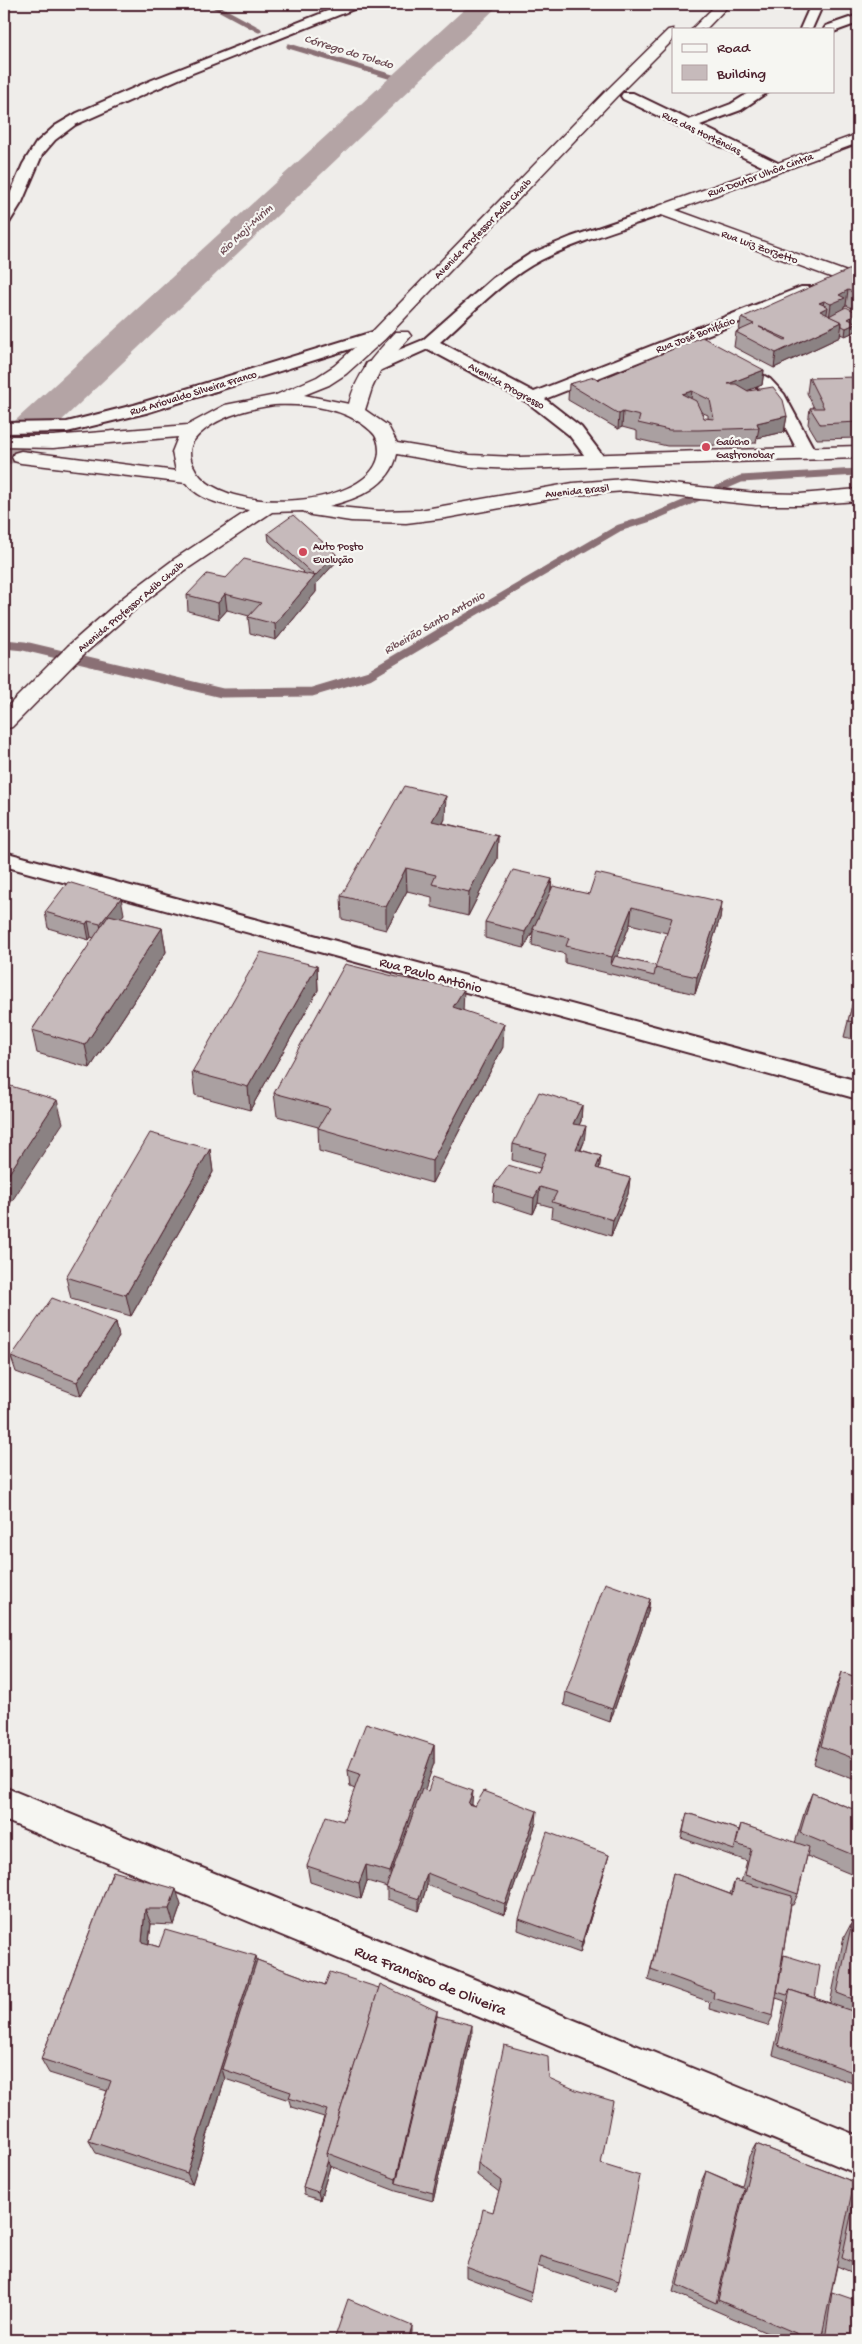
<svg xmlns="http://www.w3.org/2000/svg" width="862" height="2344" font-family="'Gochi Hand',sans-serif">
<rect width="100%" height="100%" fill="#efedea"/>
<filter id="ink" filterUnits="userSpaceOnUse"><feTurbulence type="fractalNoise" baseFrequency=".02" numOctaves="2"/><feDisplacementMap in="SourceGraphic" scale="10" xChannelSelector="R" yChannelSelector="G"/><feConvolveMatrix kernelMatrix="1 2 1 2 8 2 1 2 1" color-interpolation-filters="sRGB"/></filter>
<g filter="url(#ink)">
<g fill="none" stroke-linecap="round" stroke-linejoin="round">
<g stroke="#8a6f74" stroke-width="5">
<path d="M211,4L259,30"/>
<path d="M289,46L402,80"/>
</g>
<path stroke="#8a6f74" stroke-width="7" d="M448,628L619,528L651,518L741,479L858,472"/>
<path stroke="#8a6f74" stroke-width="9" d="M4,644L24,646L222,693L312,692L369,675L450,627"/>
<path fill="#b4a4a5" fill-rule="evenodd" d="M470,4H500L18,462L4,465V431Z"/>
<g stroke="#4a1f2b" stroke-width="4">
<g id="minor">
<path d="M345,4H361L359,7L190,74L75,125L55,140L42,155L22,202L9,223L4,224V208L23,164L36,143L55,126L77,113L152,80Z"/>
<path d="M811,4H823L812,29H800Z"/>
<path d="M858,15V23L833,32V29H824L826,26Z"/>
<path d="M752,91H769L741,110L700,125L780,164L782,167L780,170H770L623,99L621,96L623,93H633L689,120L731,104Z"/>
<path d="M662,206L669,210L667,213C625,228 581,240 541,260C503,280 471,314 440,342L534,392L801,287H813L815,290L813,293L545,399L581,427L606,460L603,464H591L569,435L527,402L428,349L379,371H367L365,367L367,363L423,340L493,278L530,254L571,237Z"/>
<path d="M379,330L385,332L387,335L385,338L146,413L67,432L4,433V423L67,422L134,405Z"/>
<path d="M732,358L770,379L784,394L817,455L814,459H802L771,400L758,387L726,367L724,363L726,359Z"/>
<path d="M4,852L858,1081V1099L4,866Z"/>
<path d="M4,1787L858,2136V2174L4,1820Z"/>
</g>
</g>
<g stroke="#4a1f2b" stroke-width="3">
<path id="tertiary" d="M858,134V143L676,210L858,276V287L656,213L654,210L656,207Z"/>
</g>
<g stroke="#4a1f2b" stroke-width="3">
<g id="secondary">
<path d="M717,4H730L706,29H692Z"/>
<path d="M673,29V40L616,97L385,339L346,374L329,385L304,395L349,404C356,374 375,354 396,332H408L411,336L380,371L372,388L365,410L388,426L397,443L470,455L519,457L858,446V458L519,469L470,467L397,454C391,486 357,499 329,506L379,511L420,510L573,483L625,479L756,493L800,494L858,489V501L800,505H756L625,491L573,495L446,518L406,523L351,521L311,515L303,511L272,512L187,569L140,605L83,655L12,727L4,729V710L68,646L125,596L173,560L249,510C227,506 200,501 186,483L21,463L14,461L12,457L14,453L21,451L176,471L172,452L178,437L53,448L4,447V436H53L188,425L225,405L276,395L317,377L334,366L373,331L606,91L668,30ZM274,405C307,404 345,407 371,431C377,436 379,443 379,451C378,509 218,519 194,467C189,458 188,447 195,439C214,417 247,409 274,405Z"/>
</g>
</g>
<use href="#minor" fill="#f6f6f2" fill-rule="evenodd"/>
<use href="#tertiary" fill="#f6f6f2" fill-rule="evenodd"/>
<use href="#secondary" fill="#f6f6f2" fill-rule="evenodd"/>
</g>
<g fill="#aaa0a1" stroke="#4a1f2b" fill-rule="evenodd">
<path d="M858,270V305L852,308L846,305L844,306L843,309L858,313V321L855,322L856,331L845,336L840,334V337L774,368L734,347L736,332L739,331L741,318Z"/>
<path d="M764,370L762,385L747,390L787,416L784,432L757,438L756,443L698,446H667L637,439V431L622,427L618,429L568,400L569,384L599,380ZM701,412L708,415V419L704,418Z"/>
<path d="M809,378L858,379V438L817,439L808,424L810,408H814L807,393Z"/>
<path d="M268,533L336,562L316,584V592L276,640L250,633L248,617L249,616L227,610L219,619L188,611L187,595L304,573L269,541Z"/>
<path d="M445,819L443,823L498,836L497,859L468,916L432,907V897L407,891L386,930L342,919L341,896Z"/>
<path d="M552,879L551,890L589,894L722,902L720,918L695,994L565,963V954L532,945L533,931L524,948L485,938V922ZM630,924L667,933L656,966L617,957Z"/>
<path d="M45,912L124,914L121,918L162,928L166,952L90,1068L37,1053L32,1030L94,938L91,937L89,940L48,928Z"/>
<path d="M317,966L318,990L250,1110L195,1095L192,1072Z"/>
<path d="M858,982V1040L844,1037Z"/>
<path d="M463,1010L503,1047L432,1183L319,1151L318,1128V1127L277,1116L274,1093Z"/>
<path d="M582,1105L581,1121L579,1125L584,1142L581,1150L601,1156L599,1169L630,1178L628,1194L611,1236L551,1217L552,1207L538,1203L533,1214L493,1201L494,1186L538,1174L540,1168L512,1160L513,1144Z"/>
<path d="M210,1149L213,1172L131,1316L71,1299L66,1277Z"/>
<path d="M116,1322L119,1337L81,1396L16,1372L11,1357Z"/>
<path d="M650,1599L648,1612L610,1722L564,1705L566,1692Z"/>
<path d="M842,1672L858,1678V1781L814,1764L835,1691Z"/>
<path d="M434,1745V1763L424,1790L472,1804V1805L536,1823L504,1915L427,1885L419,1911L387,1899V1887L367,1881L361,1899L310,1882L307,1866L343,1821L355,1789L350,1787L348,1770Z"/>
<path d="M812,1793L858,1811V1877L807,1856L798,1894L793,1905H791L782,1960L784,1955L815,1998L830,2003L844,1937L852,1922L858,1924V2085L773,2055L785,2001L776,1998L773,2016L768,2026L709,2009L710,2002L648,1980L673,1873L730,1894L735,1880L741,1882L747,1861L681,1838L687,1813L739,1830L741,1824L795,1843L805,1810Z"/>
<path d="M606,1866L580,1953L518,1930L519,1919Z"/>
<path d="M113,1871L181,1905L174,1925L151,1924L149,1944L159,1947L257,1960L325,1985L437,2016L472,2035L433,2201L396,2191L330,2166L320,2200L304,2195L303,2187L324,2117L291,2107L289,2100L225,2079L192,2184L96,2153L89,2141L107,2091L49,2073L41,2059Z"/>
<path d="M756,2144L854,2182L855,2178L858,2174V2275L837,2266L831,2293L858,2340H822L823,2330L821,2340H783L673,2292L702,2180L706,2171L742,2186L749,2156Z"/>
<path d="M478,2163L601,2164L619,2281L615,2291L537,2266L530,2302L466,2277V2267L493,2212L499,2192L477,2175Z"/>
</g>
<g fill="#8b8283" stroke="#4a1f2b">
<path d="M848,290L846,305L844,306L843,313L829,319L831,304L839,295Z"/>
<path d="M858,292V305L852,308L855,293Z"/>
<path d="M824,301L822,310L828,307L826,319L817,326L819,303Z"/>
<path d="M858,313V321L846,327L848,319Z"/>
<path d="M842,322L840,337L774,368L776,353Z"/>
<path d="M857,323L856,331L845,336L846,328Z"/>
<path d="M764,370L762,385L726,399L728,384Z"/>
<path d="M692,391L690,407L682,394Z"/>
<path d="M623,412L622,427L618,429L619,414Z"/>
<path d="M787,416L784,432L757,438L759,428L757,423Z"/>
<path d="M336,554V562L316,584V592L276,640L275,624L315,576Z"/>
<path d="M225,594L227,610L219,619L218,603Z"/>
<path d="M446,796L445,819L432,844V821Z"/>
<path d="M498,836L497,859L468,916L469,892Z"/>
<path d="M406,868L407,891L386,930V907Z"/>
<path d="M552,879L550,896L533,929V931L524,948L525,932Z"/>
<path d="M121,898L124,914L103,940L100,924Z"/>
<path d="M722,902L720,918L695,994L697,977Z"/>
<path d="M632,907L630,924L614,965H611L612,957Z"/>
<path d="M88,921L91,937L89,940L86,924Z"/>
<path d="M162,928L166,952L90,1068L85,1045Z"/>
<path d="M317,966L318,990L250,1110L248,1087Z"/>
<path d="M464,989L463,1013L453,1007Z"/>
<path d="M504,1024L503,1047L432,1183V1161Z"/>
<path d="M57,1100L63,1123L4,1213V1181Z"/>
<path d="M582,1105L581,1121L572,1140L573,1124Z"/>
<path d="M586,1126L584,1142L574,1164L576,1149Z"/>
<path d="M210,1149L213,1172L131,1316L126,1295Z"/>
<path d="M601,1156L599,1172L596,1168Z"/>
<path d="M630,1178L628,1194L611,1236L613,1220Z"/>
<path d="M540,1187L538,1203L533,1214L534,1198Z"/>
<path d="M116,1322L119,1337L81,1396L77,1382Z"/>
<path d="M650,1599L648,1612L610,1722L612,1709Z"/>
<path d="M434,1745V1763L391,1889L390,1872Z"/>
<path d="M473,1791L472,1804L468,1816V1804Z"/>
<path d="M537,1811L536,1823L504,1915L505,1904Z"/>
<path d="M609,1855L606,1866L580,1953L582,1942Z"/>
<path d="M366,1865L367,1881L361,1899L359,1883Z"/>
<path d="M427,1873V1885L419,1911V1899Z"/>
<path d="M176,1889L181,1905L174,1925L169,1909Z"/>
<path d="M145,1909L151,1924L147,1957L142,1942Z"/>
<path d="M256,1956L260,1971L222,2069L225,2079L192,2184L187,2173Z"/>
<path d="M437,2011V2026L396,2183V2179Z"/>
<path d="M472,2025V2035L433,2201V2193Z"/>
<path d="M328,2160L329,2165L330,2166L320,2200L318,2192Z"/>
<path d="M412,2326V2332L410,2340H408Z"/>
</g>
<g fill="#c6babb" stroke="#4a1f2b" fill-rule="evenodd">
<path d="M853,268L858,270V292L855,293L848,290L839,295L845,298L831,304L824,301L819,303L828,307L820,311L842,322L776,353L736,332L754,324L741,318ZM759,327H760L787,339L785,340Z"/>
<path d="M846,307L858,313L848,319L857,323L846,328L842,326V322L829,316Z"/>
<path d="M702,337L764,370L728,384H736L748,391L773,387L783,400L787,416L757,423L759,428L699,430H669L638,423L640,416L623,412L619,414L569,384L594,377L599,380ZM692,391L710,400L714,419L704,418L696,401L682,394Z"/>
<path d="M858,377V422L820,424L810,408H824L809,378Z"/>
<path d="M293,515L336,554L315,576L268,533Z"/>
<path d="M244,559L315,576L275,624L248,617L261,603L225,594L218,603L187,595L207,574L226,578Z"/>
<path d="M404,786L446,796L432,821L498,836L469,892L432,884L436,875L406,868L386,907L341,896Z"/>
<path d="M513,870L552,879L525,932L485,922Z"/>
<path d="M596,873L722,902L697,977L655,968L672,918L632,907L612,957L566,946L569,938L533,929L553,886L589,894Z"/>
<path d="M68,882L121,898L100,924L88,921L86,924L45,912Z"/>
<path d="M109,915L162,928L85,1045L32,1030Z"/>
<path d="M261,952L317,966L248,1087L192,1072Z"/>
<path d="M615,956L656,966L654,976L611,965Z"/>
<path d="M345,964L397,977L464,989L453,1007L504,1024L432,1161L318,1128L330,1108L274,1093Z"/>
<path d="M858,982V1023L848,1021Z"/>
<path d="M4,1084L57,1100L4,1181Z"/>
<path d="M539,1092L582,1105L573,1124L586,1126L576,1149L601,1156L596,1168L630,1178L613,1220L552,1202L557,1192L540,1187L534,1198L494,1186L508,1165L538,1174L546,1153L513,1144Z"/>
<path d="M150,1133L210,1149L126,1295L66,1277Z"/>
<path d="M52,1298L116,1322L77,1382L11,1357Z"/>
<path d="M605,1583L650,1599L612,1709L566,1692Z"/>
<path d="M842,1672L858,1678V1760L821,1746Z"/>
<path d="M366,1723L434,1745L390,1872L366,1865L359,1883L307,1866L326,1816L343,1821L360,1774L348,1770Z"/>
<path d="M433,1777L473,1791L468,1804L475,1806L484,1791L537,1811L505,1904L427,1873L419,1899L386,1888L422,1789L428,1791Z"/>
<path d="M812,1793L858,1811V1857L800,1833Z"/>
<path d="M687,1813L739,1830L734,1850L683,1832Z"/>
<path d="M741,1824L809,1847L798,1894L745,1875L751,1849L736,1844Z"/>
<path d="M547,1832L609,1855L582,1942L519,1919Z"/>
<path d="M113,1871L176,1889L169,1909H145L142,1942L159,1947L165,1930L256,1956L187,2173L89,2141L111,2081L41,2059Z"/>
<path d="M673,1873L732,1895L735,1880L792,1896L773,2016L713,1998L714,1992L651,1969Z"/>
<path d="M852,1922L858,1924V2001L837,1993Z"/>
<path d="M784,1955L820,1966L815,1998L790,1990L787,1995L777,1992Z"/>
<path d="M257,1960L325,1985L330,1972L379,1988L327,2153L328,2160L318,2192L303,2187L327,2110L289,2098L291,2092L222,2069Z"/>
<path d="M380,1984L437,2011L396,2179L327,2153Z"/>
<path d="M790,1990L858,2013V2074L778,2045Z"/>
<path d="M437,2016L472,2025L433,2193L396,2183Z"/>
<path d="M504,2045L548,2057L549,2078L576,2090L613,2101L601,2164L640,2176L619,2281L540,2256L532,2292L466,2267L478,2234L483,2209L493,2212L502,2181L478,2163Z"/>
<path d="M756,2144L854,2182L821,2340H812L718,2300Z"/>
<path d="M706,2171L744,2188L716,2303L677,2285Z"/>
<path d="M858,2183V2265L842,2258Z"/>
<path d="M832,2292L858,2301V2340H825Z"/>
<path d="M348,2299L412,2326L408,2340H334Z"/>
</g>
</g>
<g fill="#d1495b" stroke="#f6f6f2" stroke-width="2">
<circle cx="706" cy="447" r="5"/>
<circle cx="303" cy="552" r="5"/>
</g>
<g text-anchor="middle" stroke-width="4.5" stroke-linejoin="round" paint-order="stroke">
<g font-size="11" fill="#4a1f2b" stroke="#f6f6f2">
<text transform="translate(702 132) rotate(26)" y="4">Rua das Hortências</text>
<text transform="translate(760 174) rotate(-20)" y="4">Rua Doutor Ulhôa Cintra</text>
<text transform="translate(482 228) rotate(-46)" y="4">Avenida Professor Adib Chaib</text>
<text transform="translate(760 246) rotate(20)" y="4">Rua Luiz Zorzetto</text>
<text transform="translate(695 334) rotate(-21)" y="4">Rua José Bonifácio</text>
<text transform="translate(507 385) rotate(29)" y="4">Avenida Progresso</text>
<text transform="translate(193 392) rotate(-17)" y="4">Rua Ariovaldo Silveira Franco</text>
<text transform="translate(577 490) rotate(-6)" y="4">Avenida Brasil</text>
<text transform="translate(130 606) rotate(-40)" y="4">Avenida Professor Adib Chaib</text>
</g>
<g font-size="11" fill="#4a1f2b" stroke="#f6f6f2" text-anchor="start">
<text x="716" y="445">Gaúcho<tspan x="716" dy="13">Gastronobar</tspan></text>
<text x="313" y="550">Auto Posto<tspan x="313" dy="13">Evolução</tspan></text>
</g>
<g font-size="12" font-style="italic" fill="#6f4e56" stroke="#f6f6f2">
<text transform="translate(349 51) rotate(17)" y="4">Córrego do Toledo</text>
<text transform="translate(245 229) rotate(-43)" y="4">Rio Moji-Mirim</text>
<text transform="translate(434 622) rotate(-30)" y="4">Ribeirão Santo Antonio</text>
</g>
<g font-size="14" fill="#4a1f2b" stroke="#f6f6f2">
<text transform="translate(431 974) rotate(15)" y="5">Rua Paulo Antônio</text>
</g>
<g font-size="16" fill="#4a1f2b" stroke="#f6f6f2">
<text transform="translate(431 1979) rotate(22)" y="6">Rua Francisco de Oliveira</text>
</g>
</g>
<rect width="862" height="2344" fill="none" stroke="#f6f6f2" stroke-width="20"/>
<rect x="10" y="10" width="842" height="2324" fill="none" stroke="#4a1f2b" stroke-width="2" filter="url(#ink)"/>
<rect x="672" y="28" width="162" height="65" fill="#f6f6f2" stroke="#b1a0a2"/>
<rect x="682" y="44" width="25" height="8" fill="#f6f6f2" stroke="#b1a0a2"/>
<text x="717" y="52" font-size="15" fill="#4a1f2b">Road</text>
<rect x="682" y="65" width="25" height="15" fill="#c6babb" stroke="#b1a0a2"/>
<text x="717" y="78" font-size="15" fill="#4a1f2b">Building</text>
</svg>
